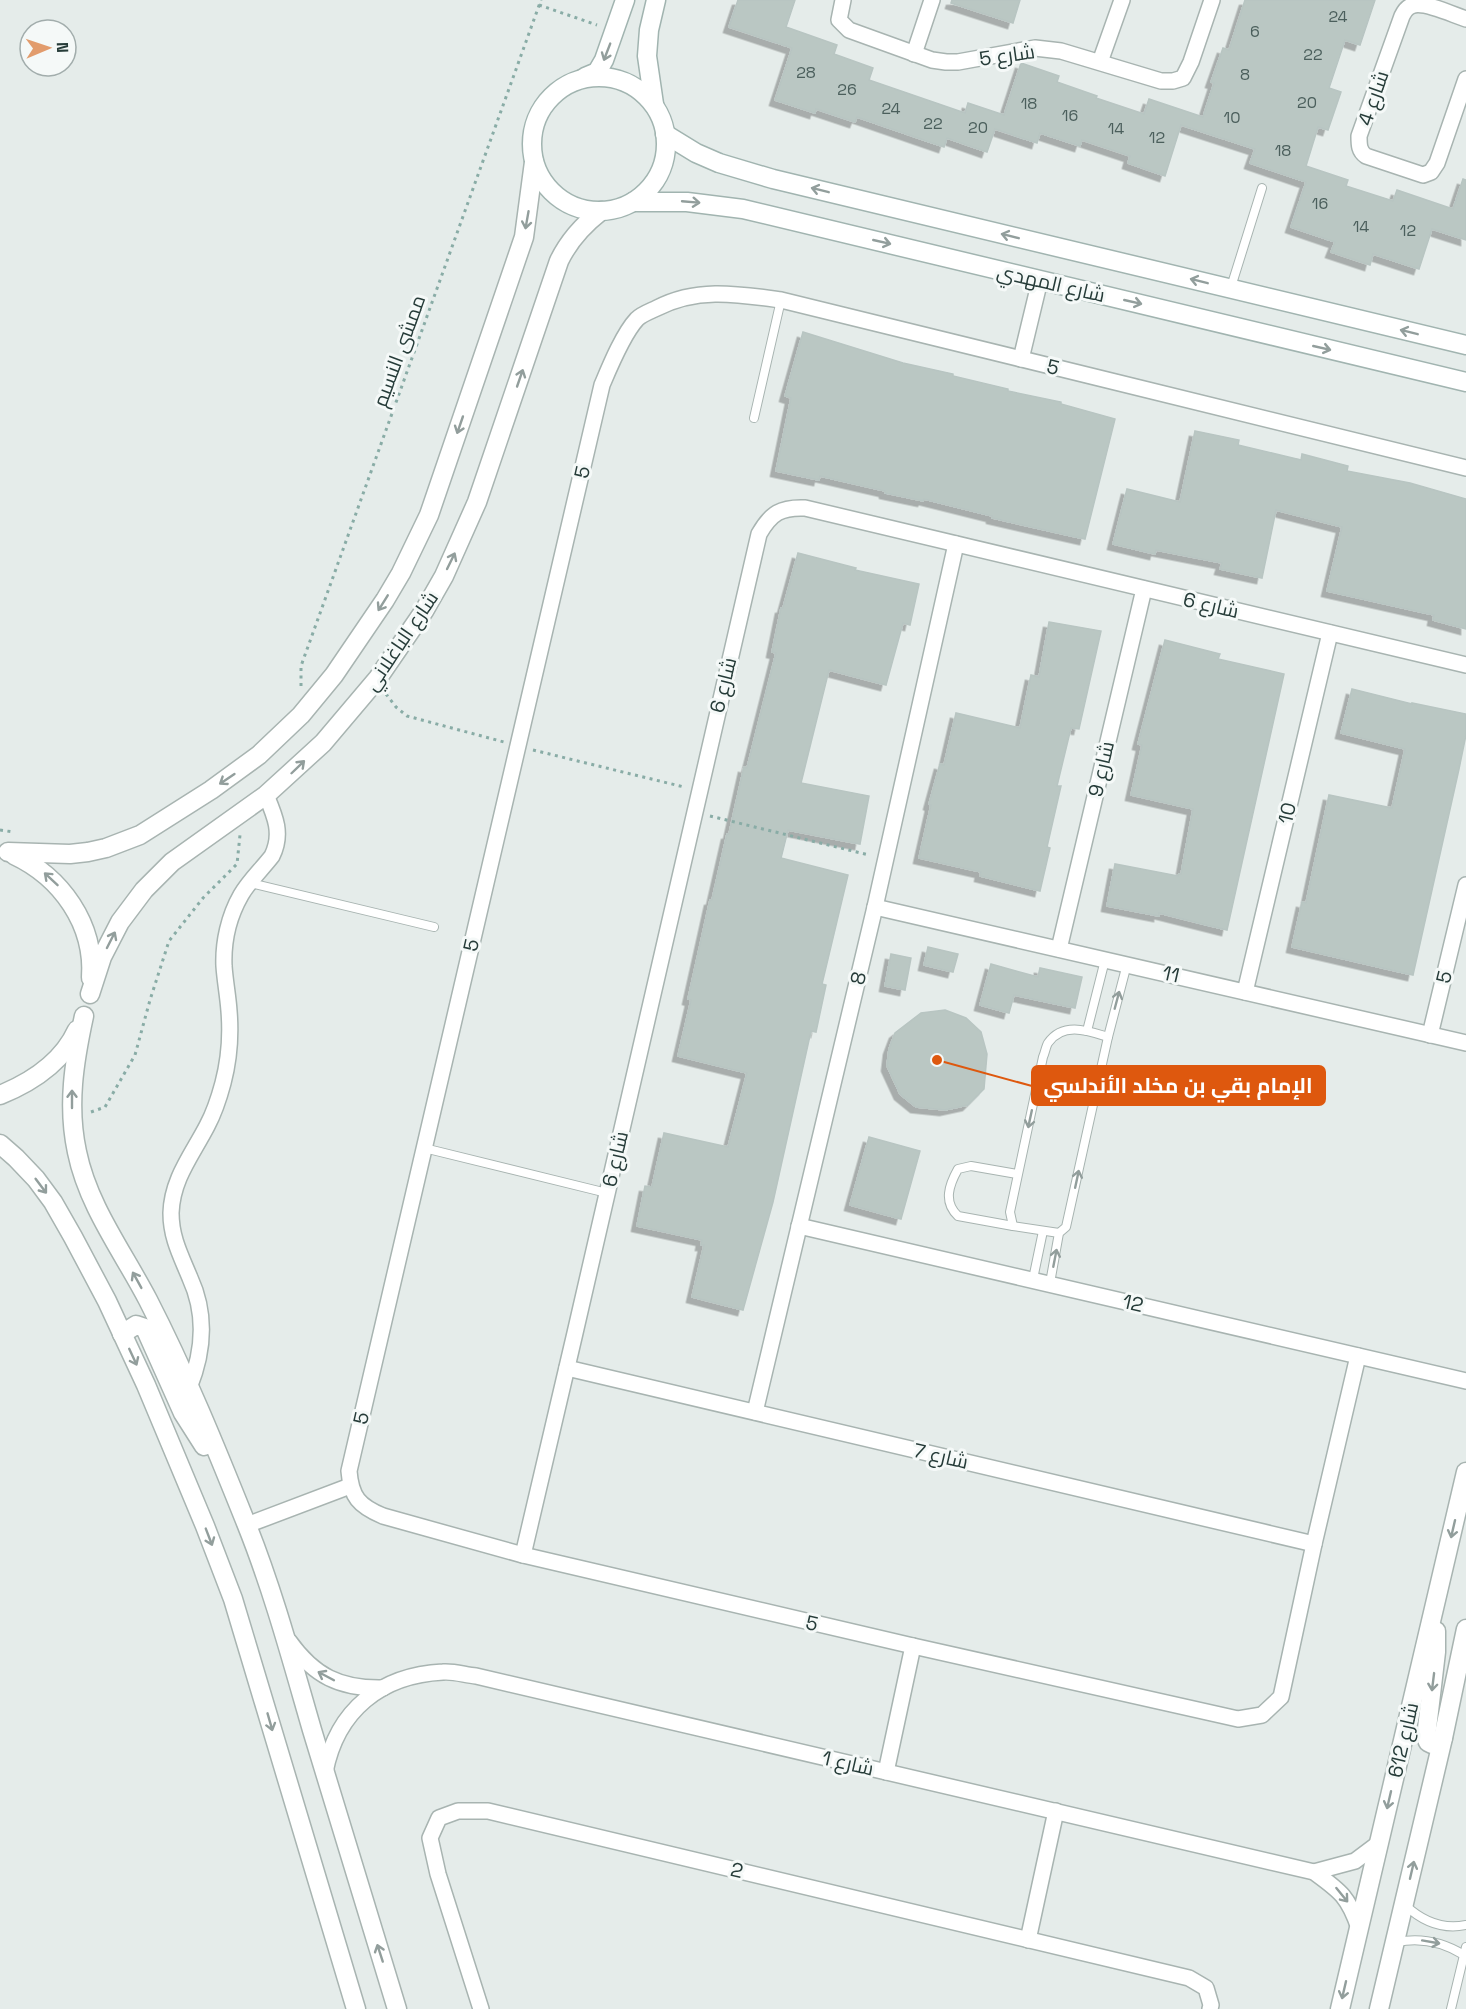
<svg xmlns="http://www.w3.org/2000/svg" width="1466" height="2009" font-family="'Space Grotesk',Cairo,sans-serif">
<defs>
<filter id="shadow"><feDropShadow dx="-5.5" dy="5.5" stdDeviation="0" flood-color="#0004"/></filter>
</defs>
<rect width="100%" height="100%" fill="#e5ecea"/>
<g fill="#bac7c3" stroke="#b8c5c2" stroke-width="1.5" filter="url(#shadow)">
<path d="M738,0H795L786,27L837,45L834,54L873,68L869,80L965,113L968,103L1004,115L1021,63L1059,76L1057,82L1097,96L1096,98L1144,114L1149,99L1203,117L1214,83L1211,82L1223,48L1229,50L1245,0H1375L1360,45L1345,40L1329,88L1341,92L1328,130L1318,127L1306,166L1348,180L1346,186L1393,201L1397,190L1453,209L1463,179L1466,180V240L1432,229L1419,269L1373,254L1370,265L1331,252L1335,242L1291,227L1306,182L1250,163L1255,149L1181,125L1165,176L1128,163L1130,156L1082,140L1080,146L1040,133L1037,143L995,129L987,152L947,138L944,147L857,117L855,122L816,109L815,113L775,100L792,48L729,27Z"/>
<path d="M952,0H1020L1013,23L951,3Z"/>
<path d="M803,332L903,363L953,374V376L1008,389V391L1061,402V404L1115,419L1085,539L992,518V516L924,499L923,501L885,493V491L820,476L819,480L776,471L791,398L785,396Z"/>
<path d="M1195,431L1239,440L1238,445L1301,460L1302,454L1348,466L1347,471L1410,483L1466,499V629L1433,620L1434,615L1327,591L1342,527L1276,510L1262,578L1220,569L1222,563L1156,550L1155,554L1113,544L1127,489L1180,502Z"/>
<path d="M798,553L856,568L855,570L919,584L910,625L903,623L886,685L829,670L801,783L869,796L860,844L788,830L781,858L848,875L822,984L826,985L816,1032L811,1031L773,1202L743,1310L692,1297L704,1245H701L702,1240L637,1226L645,1186L652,1187L664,1133L728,1147L747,1073L678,1056L691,1000L688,999L710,900H712L727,834H729L744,767L747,768L776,653L772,652L781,608H783Z"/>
<path d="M1049,622L1101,631L1079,729L1071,728L1057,786H1061L1047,847L1050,848L1040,891L980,876L981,872L919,858L931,805L929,804L940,764L944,765L956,713L1020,728L1031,675L1039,677Z"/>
<path d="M1165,640L1220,654L1218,659L1284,674L1227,930L1159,913V916L1107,906L1115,864L1178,876L1179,874H1181L1193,809L1131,795L1142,745L1138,744Z"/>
<path d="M1352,689L1412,704V703L1466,714V735L1459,769L1413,975L1292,947L1302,902L1306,903L1329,795L1392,808L1405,749L1341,733Z"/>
<path d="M928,947L958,954L953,972L924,965Z"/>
<path d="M891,954L911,958L905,990L885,986Z"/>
<path d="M991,964L1038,977L1040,968L1082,977L1075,1008L1014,995L1009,1013L980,1005Z"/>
<path d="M945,1010L966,1018L981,1032L987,1054L984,1089L968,1105L945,1110L916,1107L900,1094L887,1066L889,1049L895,1033L921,1013Z"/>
<path d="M869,1137L920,1151L901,1219L850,1205Z"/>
</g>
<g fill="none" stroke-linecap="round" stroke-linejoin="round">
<g stroke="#a8b4b1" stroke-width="10">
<g id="service">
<path d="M1231,287L1262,188"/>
<path d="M754,418L781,300"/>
<path d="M250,883L434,927"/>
<path d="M1087,1031L1105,960"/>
<path d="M424,1148L607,1193"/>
<path d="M1013,1226L958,1216C943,1202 949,1185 958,1169L971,1166L1017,1174"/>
<path d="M1059,1233L1013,1226L1010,1212L1043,1057C1045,1053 1046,1046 1048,1043C1063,1021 1089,1031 1108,1037"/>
<path d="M1033,1279L1043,1231"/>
<path d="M1050,1283L1059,1233L1066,1227L1108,1037L1127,964"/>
<path d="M1405,1905C1422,1921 1442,1930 1466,1925"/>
<path d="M1397,1942C1422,1937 1443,1942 1464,1955"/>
<path d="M1451,2009L1466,1947"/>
</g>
</g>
<g stroke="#a8b4b1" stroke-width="18">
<g id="minor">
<path d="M843,0L839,20L849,30L932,60L946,62H958L1035,48L1061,51L1161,81H1173L1183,78L1191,62L1212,0"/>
<path d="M1466,19C1453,15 1423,0 1411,6C1406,8 1404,12 1402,16L1359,136C1359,145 1359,151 1366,156L1423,175L1431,172L1437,163L1466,79"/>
<path d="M914,54L932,0"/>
<path d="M1100,62L1122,0"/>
<path d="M1021,359L1040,280"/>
<path d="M875,907L1466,1043"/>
<path d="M1059,949L1144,589"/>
<path d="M1245,992L1330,633"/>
<path d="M1430,1035L1466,885"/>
<path d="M799,1226L1466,1381"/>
<path d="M1358,1356L1314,1544L1281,1697L1262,1715L1238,1719L913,1646L523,1555L383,1516C359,1506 351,1497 349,1471L602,385C610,366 623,334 637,319C642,314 651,311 657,308C697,287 738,294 781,300L1466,468"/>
<path d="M567,1368L1314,1544"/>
<path d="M189,1388C204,1351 207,1315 190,1278C181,1256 171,1238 171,1213C172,1179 192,1155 207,1126C214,1113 219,1098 223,1083C229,1060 231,1035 229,1011C228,996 225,981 224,966C223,942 229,916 241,895C249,881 262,869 272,856C283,834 275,816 266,795"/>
<path d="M755,1412L875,907L956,544"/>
<path d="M247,1525L350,1486"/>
<path d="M523,1555C604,1215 678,873 759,534C771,513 781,507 805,508L1466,665"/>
<path d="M289,1641C314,1676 340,1689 383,1688"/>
<path d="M325,1772C337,1710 381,1675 443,1672C454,1671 465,1675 476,1676L1314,1872C1340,1891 1348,1896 1359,1928"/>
<path d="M886,1772L913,1646"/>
<path d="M1314,1872L1355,1861L1379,1843"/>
<path d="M1028,1940L1056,1811"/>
<path d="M481,2009L438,1874L430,1838L439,1818L458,1811H488L1189,1978L1206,1988L1211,2005L1210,2009"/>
</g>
</g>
<g stroke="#a8b4b1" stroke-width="21">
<g id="tertiary">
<path d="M8,852L70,854L88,852L106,848L140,835L211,790L259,755L301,715L334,675L385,600L401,573L429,515L524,237L534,162"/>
<path d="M14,855C61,877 95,924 91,978"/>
<path d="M90,994L102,957L120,922L144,890L172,862L266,795L323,743L378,678L424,611L444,576L477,502L559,261C569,240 583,225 601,211"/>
<path d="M84,1016C74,1062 67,1106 77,1152C88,1206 123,1252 148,1300C185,1372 216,1448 246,1523C273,1590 292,1661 312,1730C340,1823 368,1916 397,2009"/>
<path d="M0,1095C32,1082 62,1063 77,1030"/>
<path d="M0,1144L16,1158L36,1179L53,1202L73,1237L107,1301L146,1385L205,1526L233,1599L356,2009"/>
<path d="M122,1334L136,1325L145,1328L183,1413L204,1446"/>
<path d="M1436,1631V1652L1426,1737L1428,1742L1432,1744L1443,1738"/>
<path d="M1340,2009L1466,1472"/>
<path d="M1379,2009L1443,1738L1466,1629"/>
</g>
</g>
<g stroke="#a1b4b0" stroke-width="21">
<g id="secondary">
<circle cx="599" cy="144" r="67"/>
<path d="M585,77L597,72L604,60L625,0"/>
<path d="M654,104L647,56L649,30L656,0"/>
<path d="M665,134L696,153L719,163L773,179L1466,345"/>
<path d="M633,202H687L743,209L1466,382"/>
</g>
</g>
<g stroke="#89aca6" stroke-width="3" stroke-dasharray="3 4.5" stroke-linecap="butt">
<path d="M539,5L597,25"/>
<path d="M301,686V666L541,0"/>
<path d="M386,694L396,707L407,716L504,742"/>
<path d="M533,750L684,787"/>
<path d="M710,816L869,855"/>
<path d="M0,830L13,832"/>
<path d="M91,1112L105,1107L135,1055L150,1000L169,941L203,898L237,864L240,835"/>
</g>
<use href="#service" stroke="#fff" stroke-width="8"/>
<use href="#minor" stroke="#fff" stroke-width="15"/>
<use href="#tertiary" stroke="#fff" stroke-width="18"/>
<use href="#secondary" stroke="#fff" stroke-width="18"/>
</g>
<defs><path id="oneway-shaft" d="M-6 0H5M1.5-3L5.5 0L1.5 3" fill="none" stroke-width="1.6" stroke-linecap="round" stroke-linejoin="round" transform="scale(1.5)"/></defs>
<g stroke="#929e9c">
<use href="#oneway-shaft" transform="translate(607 52) rotate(111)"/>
<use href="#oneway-shaft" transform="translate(820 190) rotate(-166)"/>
<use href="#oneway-shaft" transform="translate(691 202) rotate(5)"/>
<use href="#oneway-shaft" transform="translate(527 220) rotate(100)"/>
<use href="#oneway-shaft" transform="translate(1010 236) rotate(-166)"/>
<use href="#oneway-shaft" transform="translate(882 242) rotate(13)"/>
<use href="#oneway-shaft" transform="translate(1199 281) rotate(-166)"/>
<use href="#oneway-shaft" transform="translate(1133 302) rotate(13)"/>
<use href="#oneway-shaft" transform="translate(1409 332) rotate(-166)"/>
<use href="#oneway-shaft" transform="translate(1322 348) rotate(13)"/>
<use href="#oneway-shaft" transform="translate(520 378) rotate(-71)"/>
<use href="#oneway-shaft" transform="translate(460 425) rotate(109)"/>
<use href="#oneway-shaft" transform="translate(451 561) rotate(-64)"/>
<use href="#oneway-shaft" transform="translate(383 603) rotate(122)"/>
<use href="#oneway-shaft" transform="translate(298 767) rotate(-44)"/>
<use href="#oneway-shaft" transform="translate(227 779) rotate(146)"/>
<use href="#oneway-shaft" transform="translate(51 879) rotate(-137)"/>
<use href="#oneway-shaft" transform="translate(111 940) rotate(-63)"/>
<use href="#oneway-shaft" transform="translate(1117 1000) rotate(-75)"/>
<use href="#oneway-shaft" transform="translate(72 1099) rotate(-90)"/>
<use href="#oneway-shaft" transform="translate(1030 1119) rotate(102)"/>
<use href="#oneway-shaft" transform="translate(1077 1179) rotate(-78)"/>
<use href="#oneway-shaft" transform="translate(41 1186) rotate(53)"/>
<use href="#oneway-shaft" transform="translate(1055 1258) rotate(-79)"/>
<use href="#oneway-shaft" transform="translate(137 1280) rotate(-119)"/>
<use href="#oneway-shaft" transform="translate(133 1357) rotate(65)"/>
<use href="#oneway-shaft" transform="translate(1453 1529) rotate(103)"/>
<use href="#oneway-shaft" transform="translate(209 1537) rotate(69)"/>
<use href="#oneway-shaft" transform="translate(326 1676) rotate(-152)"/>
<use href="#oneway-shaft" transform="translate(1433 1682) rotate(97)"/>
<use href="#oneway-shaft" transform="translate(270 1722) rotate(74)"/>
<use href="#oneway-shaft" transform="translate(1389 1800) rotate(103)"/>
<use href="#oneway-shaft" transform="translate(1412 1870) rotate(-77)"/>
<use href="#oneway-shaft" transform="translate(1342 1895) rotate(51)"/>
<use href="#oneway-shaft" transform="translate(1431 1942) rotate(10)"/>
<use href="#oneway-shaft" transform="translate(380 1953) rotate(-108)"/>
<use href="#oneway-shaft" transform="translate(1344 1990) rotate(103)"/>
</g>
<g text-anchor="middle" stroke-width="6" stroke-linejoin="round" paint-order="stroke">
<g font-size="16" fill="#4b5f5c">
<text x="1338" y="22">24</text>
<text x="1255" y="37">6</text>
<text x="1313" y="60">22</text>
<text x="806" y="78">28</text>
<text x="1245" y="80">8</text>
<text x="847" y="95">26</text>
<text x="1307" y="108">20</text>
<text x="1029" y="109">18</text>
<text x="891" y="114">24</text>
<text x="1070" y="121">16</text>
<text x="1232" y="123">10</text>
<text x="933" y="129">22</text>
<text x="978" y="133">20</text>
<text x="1116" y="134">14</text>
<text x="1157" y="143">12</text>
<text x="1283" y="156">18</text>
<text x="1320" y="209">16</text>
<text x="1361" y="232">14</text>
<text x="1408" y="236">12</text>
</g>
<g font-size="20" fill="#263c39" stroke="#f5f9f8">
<text transform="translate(1007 55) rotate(-8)" y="7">شارع 5</text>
<text transform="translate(1373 98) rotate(-71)" y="7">شارع 4</text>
<text transform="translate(1051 283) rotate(13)" y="7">شارع المهدي</text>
<text transform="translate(399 351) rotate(-70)" y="7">ممشى النسيم</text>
<text transform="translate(1053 367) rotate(14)" y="7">5</text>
<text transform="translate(582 472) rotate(-77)" y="7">5</text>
<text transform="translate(1211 605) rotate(13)" y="7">شارع 6</text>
<text transform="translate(401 641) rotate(-56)" y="7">شارع الباغلاني</text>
<text transform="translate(723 685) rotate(-76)" y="7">شارع 6</text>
<text transform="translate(1101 769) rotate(-77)" y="7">شارع 9</text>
<text transform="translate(1287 813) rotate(-77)" y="7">10</text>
<text transform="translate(471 945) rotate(-77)" y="7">5</text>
<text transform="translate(1171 974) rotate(13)" y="7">11</text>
<text transform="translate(1444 977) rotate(-76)" y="7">5</text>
<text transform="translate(858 978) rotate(-77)" y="7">8</text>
<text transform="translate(615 1159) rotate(-77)" y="7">شارع 6</text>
<text transform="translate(1133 1303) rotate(13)" y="7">12</text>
<text transform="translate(361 1418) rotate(-77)" y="7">5</text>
<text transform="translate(941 1456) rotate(13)" y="7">شارع 7</text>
<text transform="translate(812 1623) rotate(13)" y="7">5</text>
<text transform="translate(1403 1740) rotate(-77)" y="7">شارع 612</text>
<text transform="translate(848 1763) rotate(13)" y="7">شارع 1</text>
<text transform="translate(737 1870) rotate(13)" y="7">2</text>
</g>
</g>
<path fill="none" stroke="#de580e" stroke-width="2" d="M937 1060L1032 1086"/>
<circle fill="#de580e" stroke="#f5f9f8" stroke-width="2" cx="937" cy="1060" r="6"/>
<rect fill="#de580e" stroke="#de580e" stroke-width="2" x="1032" y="1066" width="293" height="39" rx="6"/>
<g font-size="21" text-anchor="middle" font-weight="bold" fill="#fff">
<text x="1178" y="1093">الإمام بقي بن مخلد الأندلسي</text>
</g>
<g transform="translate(48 48) rotate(88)"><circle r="28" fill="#f5f9f8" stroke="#a2adac" stroke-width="1.5"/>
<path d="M0-4.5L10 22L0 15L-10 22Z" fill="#e29c6d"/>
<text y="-9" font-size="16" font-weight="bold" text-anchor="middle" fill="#263c39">N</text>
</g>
</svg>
